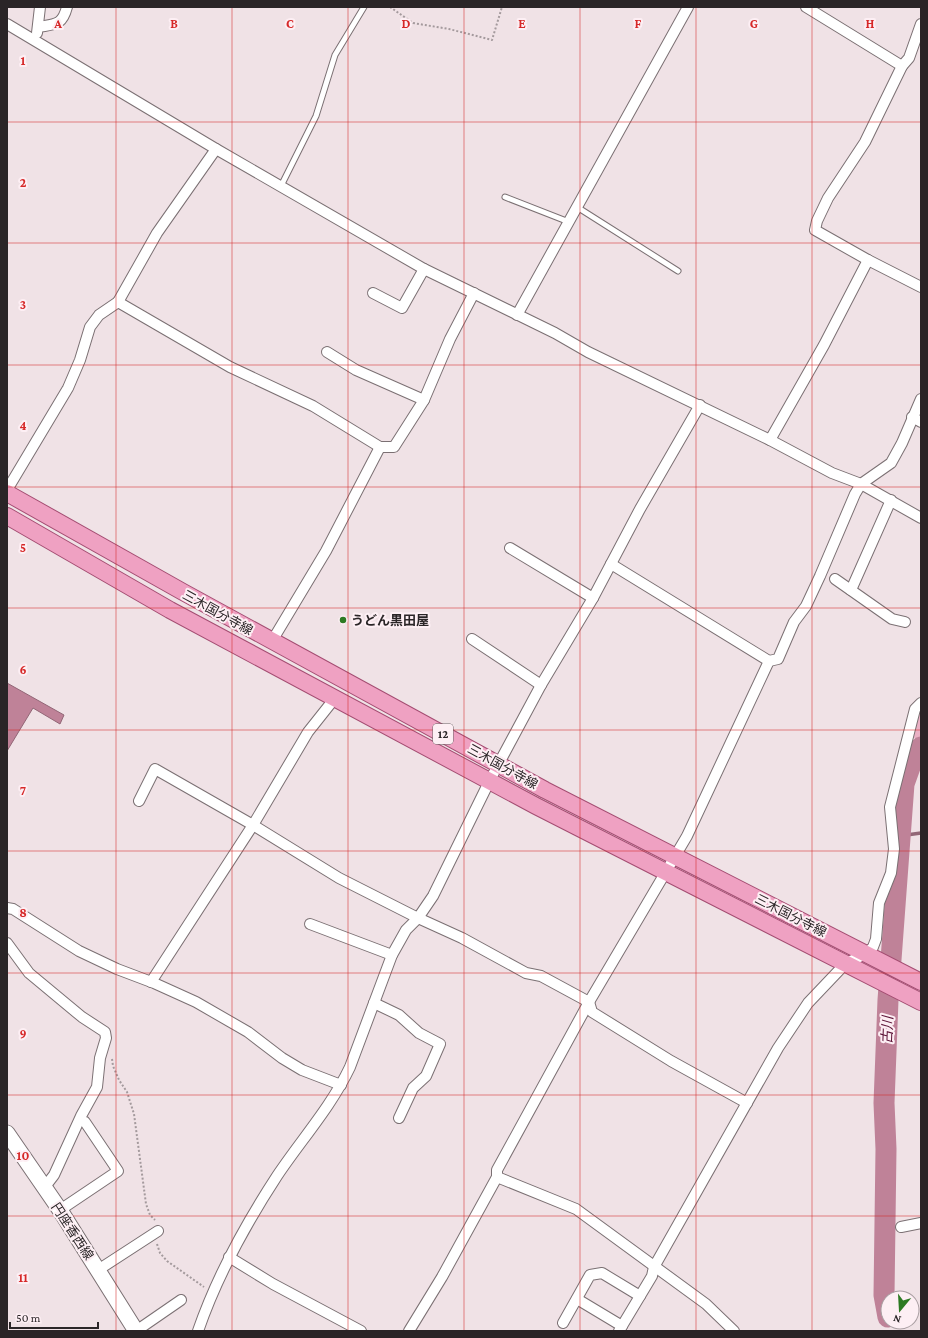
<svg xmlns="http://www.w3.org/2000/svg" width="928" height="1338" font-family="'Crimson Pro','Noto Sans JP',serif">
<rect width="100%" height="100%" fill="#f0e2e6"/>
<path fill="#eab0c4" d="M921,708V735L917,740L911,735Z"/>
<path fill="#bf8298" stroke="#926676" d="M7,683L64,715L60,724L33,708L7,751Z"/>
<g fill="none" stroke-linecap="round" stroke-linejoin="round">
<path stroke="#926676" stroke-width="3.5" d="M899,836L921,833"/>
<path stroke="#bf8298" stroke-width="21" d="M888,1317L884,1295L886,1149L884,1103L888,1000L904,784L914,756L921,747"/>
<g stroke="#7b7073" stroke-width="7">
<g id="lane">
<path d="M281,186L316,116L335,55L364,7"/>
<path d="M505,197L569,222"/>
<path d="M577,207L678,271"/>
</g>
</g>
<g stroke="#7b7073" stroke-width="12">
<g id="street">
<path d="M806,7L902,66L865,142L828,198L817,221L815,230L868,260L921,287"/>
<path d="M7,24L216,149L424,269L555,333L588,352L770,440L832,473L861,484L921,518"/>
<path d="M38,27C55,24 62,26 67,7"/>
<path d="M37,33L40,7"/>
<path d="M902,66L909,58L921,24"/>
<path d="M373,293L402,308L424,269"/>
<path d="M118,302L157,233L216,149"/>
<path d="M517,315L688,7"/>
<path d="M327,352L356,370L424,400"/>
<path d="M912,417L921,422"/>
<path d="M770,440L824,345L868,260"/>
<path d="M7,490L68,388L80,360L90,327L99,315L118,302L230,367L313,406L380,447H394L424,400L450,339L474,293"/>
<path d="M510,548L593,598"/>
<path d="M835,579L892,619L905,622"/>
<path d="M851,590L891,500"/>
<path d="M472,639L541,685"/>
<path d="M272,641L326,551L380,447"/>
<path d="M769,661L778,659L794,622L806,606L820,576L855,494L861,484L891,463L902,443L921,399"/>
<path d="M139,801L155,769L253,825L339,878L418,918L462,938L526,973L541,976L589,1002L592,1012L671,1061L747,1103"/>
<path d="M7,908L13,909L79,951L117,969L154,983L196,1002L248,1032L282,1058L302,1070L341,1085"/>
<path d="M310,924L392,955"/>
<path d="M7,943L29,973L82,1017L105,1032L106,1038L100,1058L97,1087L81,1116L54,1175L44,1188"/>
<path d="M151,982L253,825L308,732L335,698"/>
<path d="M374,1003L399,1015L419,1033L440,1044L426,1076L413,1088L399,1118"/>
<path d="M497,1177L576,1209L706,1304L734,1331"/>
<path d="M60,1210L118,1171L85,1122"/>
<path d="M901,1227L921,1223"/>
<path d="M229,1257L273,1284L361,1331"/>
<path d="M98,1270L158,1231"/>
<path d="M577,1299L622,1326"/>
<path d="M563,1323L590,1275L602,1273L640,1296"/>
<path d="M136,1331L181,1300"/>
<path d="M198,1331C217,1276 245,1225 277,1176C301,1140 331,1107 350,1067L392,955L406,930L418,918L433,896L490,780L541,685L593,598L640,509L700,405"/>
<path d="M409,1331L442,1277L497,1177V1170L589,1002L687,836L769,661L611,564"/>
<path d="M619,1331L652,1276L654,1267L778,1048L808,1003L846,963L866,954L873,947L876,939L879,903L891,873L894,849L890,807L915,709L921,703"/>
</g>
</g>
<g stroke="#7b7073" stroke-width="17">
<path id="secondary" d="M7,1133L60,1210L136,1331"/>
</g>
<g stroke="#a44d72" stroke-width="18">
<g id="primary">
<path d="M7,493L183,592L545,790L921,982"/>
<path d="M7,516L170,610L536,806L921,1002"/>
</g>
</g>
<g stroke="#a49a9d" stroke-width="2" stroke-dasharray="2 2" stroke-linecap="butt">
<path d="M390,7L413,23L449,29L492,40L502,7"/>
<path d="M112,1059L113,1066L119,1080L127,1092L134,1114L146,1204L150,1215L155,1220"/>
<path d="M157,1244L160,1253L167,1261L204,1287"/>
</g>
<use href="#lane" stroke="#fff" stroke-width="5"/>
<use href="#street" stroke="#fff" stroke-width="10"/>
<use href="#secondary" stroke="#fff" stroke-width="15"/>
<use href="#primary" stroke="#efa1c2" stroke-width="16"/>
</g>
<path fill="none" stroke="#d62828" stroke-width="1" stroke-opacity="0.55" d="M116,7V1331M232,7V1331M348,7V1331M464,7V1331M580,7V1331M696,7V1331M812,7V1331M7,122H921M7,243H921M7,365H921M7,487H921M7,608H921M7,730H921M7,851H921M7,973H921M7,1095H921M7,1216H921"/>
<circle fill="#2d7a23" stroke="#fdeff4" stroke-width="1.5" cx="343" cy="620" r="4"/>
<g text-anchor="middle" stroke-width="4" stroke-linejoin="round" paint-order="stroke">
<rect fill="#fdeff4" stroke="#696264" stroke-width="1" x="433" y="724" width="20" height="20" rx="3"/>
<g font-size="12" font-weight="bold" fill="#2a2527">
<text x="443" y="738">12</text>
</g>
<g font-size="13" fill="#2a2527" stroke="#fdeff4">
<text transform="translate(218 612) rotate(29)" y="5">三木国分寺線</text>
<text transform="translate(503 766) rotate(29)" y="5">三木国分寺線</text>
<text transform="translate(791 915) rotate(27)" y="5">三木国分寺線</text>
<text transform="translate(73 1231) rotate(57)" y="5">円座香西線</text>
</g>
<g font-size="13" font-weight="bold" fill="#2a2527" stroke="#fdeff4" text-anchor="start">
<text x="351" y="625">うどん黒田屋</text>
</g>
<g font-size="14" font-style="italic" fill="#590f33" stroke="#fdeff4">
<text transform="translate(887 1030) rotate(-88)" y="5">古川</text>
</g>
</g>
<g font-size="13" text-anchor="middle" font-weight="bold" fill="#d62828" stroke="#fdeff4" stroke-width="4" stroke-linejoin="round" paint-order="stroke">
<text x="58" y="28">A</text>
<text x="174" y="28">B</text>
<text x="290" y="28">C</text>
<text x="406" y="28">D</text>
<text x="522" y="28">E</text>
<text x="638" y="28">F</text>
<text x="754" y="28">G</text>
<text x="870" y="28">H</text>
<text x="23" y="65">1</text>
<text x="23" y="187">2</text>
<text x="23" y="309">3</text>
<text x="23" y="430">4</text>
<text x="23" y="552">5</text>
<text x="23" y="674">6</text>
<text x="23" y="795">7</text>
<text x="23" y="917">8</text>
<text x="23" y="1038">9</text>
<text x="23" y="1160">10</text>
<text x="23" y="1282">11</text>
</g>
<rect width="928" height="1338" fill="none" stroke="#2a2527" stroke-width="16"/>
<g transform="translate(900 1310) rotate(198)"><circle r="19" fill="#fdeff4" stroke="#a99ea2"/>
<path d="M0-3L7 15L0 10L-7 15Z" fill="#2d7a23"/>
<text y="-6" font-size="11" font-weight="bold" text-anchor="middle" fill="#2a2527">N</text>
</g>
<path d="M10 1322v6h88v-6" fill="none" stroke="#2a2527" stroke-width="2"/>
<text x="16" y="1322" font-size="12" fill="#2a2527" stroke="#fdeff4" stroke-width="3" paint-order="stroke">50 m</text>
</svg>
